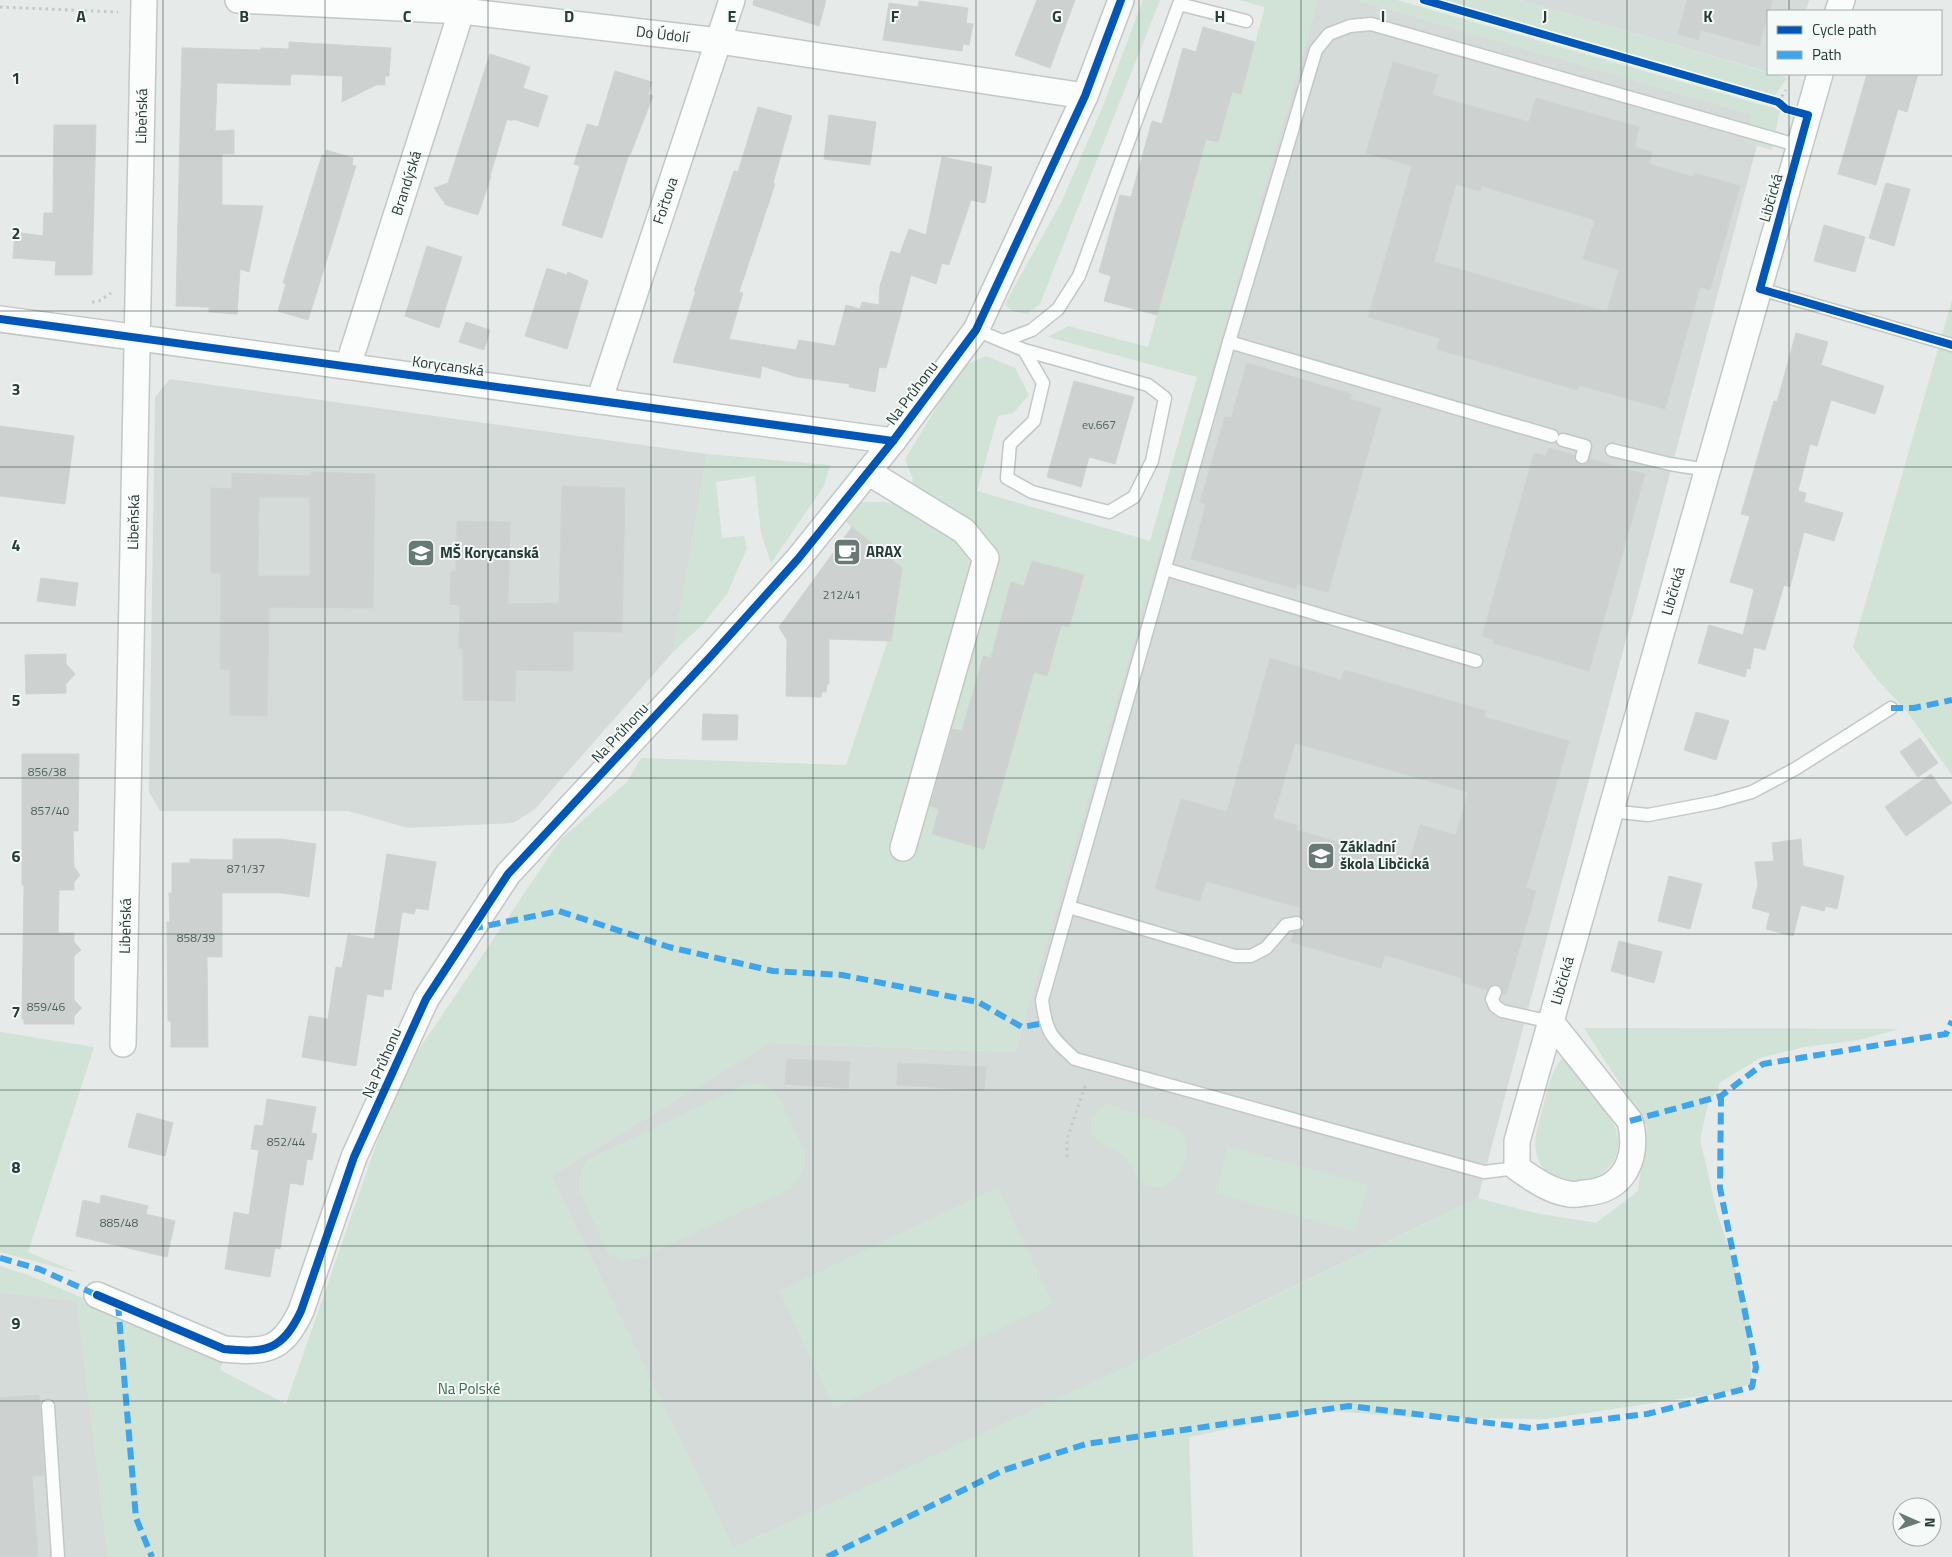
<svg xmlns="http://www.w3.org/2000/svg" width="1952" height="1557" font-family="'Titillium Web',sans-serif">
<rect width="100%" height="100%" fill="#e6eae8"/>
<g fill="#d5dbd8">
<path d="M1318,0H1357L1751,114L1760,134L1478,1198L1066,1396L733,1548L551,1176L769,1043L1015,1052Z"/>
<path d="M1520,0H1809L1806,11H1768V72Z"/>
<path d="M170,379L707,454L673,652L535,809L513,823L408,828L348,811H160L149,792L155,397Z"/>
<path d="M0,1292L77,1301L108,1557H0Z"/>
</g>
<g fill="#d1e2d7" fill-rule="evenodd">
<path d="M1143,0H1160L1040,304L1027,314L1012,311L1005,304L1062,201L1103,106Z"/>
<path d="M1239,0H1318L1015,1052L769,1043L551,1176L733,1548L1186,1339L1478,1198L1535,1213L1596,1223L1638,1191L1647,1126L1584,1028L1899,1029L1859,1040L1804,1047L1760,1058L1719,1083L1718,1091L1709,1100L1700,1139L1717,1213L1749,1310L1751,1377L1749,1384L1733,1391L1546,1419L1422,1418L1319,1410L1189,1437L1193,1557H108L77,1301L0,1292V1266L28,1275L224,1357L220,1370L286,1404L399,1079L561,839L627,782L641,758L846,765L887,643L884,564L843,518L859,502H884L897,504L913,480L905,459L961,367L986,356L1015,368L1029,395L1013,413L998,416L977,491L1150,541L1197,377L1048,337L1068,326L1148,347L1206,139L1218,142L1232,92L1241,94L1265,7ZM1032,561L1084,575L1069,627L1058,624L1047,675L1034,672L993,780L1003,783L984,848L933,834L939,809L927,805L949,728L962,731L982,656L991,658L1012,582L1024,586Z"/>
<path d="M1357,0H1397L1780,110L1772,150L1744,142L1751,114Z"/>
<path d="M1443,0H1520L1787,78L1775,95Z"/>
<path d="M1952,300V775L1909,714L1875,677L1853,647Z"/>
<path d="M707,454L830,465L824,486L771,563L761,533L755,476L716,482L722,538L744,536L747,548L727,594L702,625L673,652Z"/>
<path d="M0,1032L94,1047L28,1252L78,1273L0,1252Z"/>
<path d="M1563,1058C1581,1079 1602,1100 1614,1125C1639,1178 1549,1210 1536,1152C1533,1138 1539,1124 1542,1111C1546,1096 1551,1068 1563,1058Z"/>
<path d="M746,1084H763L776,1092L805,1151L804,1169L792,1188L639,1259L622,1260L608,1254L579,1190L580,1174L587,1160Z"/>
<path d="M1105,1103L1179,1128C1181,1133 1186,1140 1187,1146C1189,1160 1177,1181 1164,1186C1157,1189 1148,1186 1140,1183C1136,1175 1130,1162 1123,1156C1112,1147 1100,1146 1090,1133L1093,1117Z"/>
<path d="M1228,1146L1368,1185L1355,1232L1215,1193Z"/>
<path d="M998,1187L1053,1304L834,1408L779,1291Z"/>
</g>
<g fill="#cdd2d0" stroke="#cfd3d1" fill-rule="evenodd">
<path d="M754,0H826L819,26L753,5Z"/>
<path d="M1037,0H1075L1050,68L1015,55Z"/>
<path d="M1687,0H1772L1759,46L1701,30L1698,40L1678,34Z"/>
<path d="M919,1L968,8L966,23L973,24L969,45L963,44L962,51L883,40L889,3L918,7Z"/>
<path d="M1203,27L1255,42L1241,94L1232,92L1218,142L1206,139L1157,315L1104,301L1111,276L1099,272L1120,195L1131,197L1152,121L1162,124L1183,48L1196,52Z"/>
<path d="M289,42L391,48L389,76H385V85H376L342,102L343,76L291,74L290,85L217,83L215,131L234,130V154H222V205L263,206L249,272L240,269L237,314L209,312V307L176,306L182,48L261,50V48L289,49Z"/>
<path d="M490,54L530,67L523,88L548,96L538,127L513,119L512,121L507,119L490,176H491L478,215L446,205L434,188L448,183Z"/>
<path d="M1393,62L1438,75L1432,95L1529,122L1536,98L1639,127L1635,147L1652,152L1649,164L1693,177L1694,173L1740,186L1710,290L1700,287L1665,409L1579,385L1577,390L1436,349L1440,338L1368,317L1412,166L1366,153ZM1456,184L1480,191L1482,186L1595,220L1583,259L1619,270L1607,312L1434,262Z"/>
<path d="M615,71L652,82L648,94L653,96L630,155L629,154L602,238L562,225L580,166L574,164L587,124L598,127Z"/>
<path d="M1867,74H1918L1907,112L1898,109L1876,185L1838,174Z"/>
<path d="M758,107L792,116L773,183L775,184L739,292L743,293L729,339L796,350L799,340L835,346L846,305L860,309L862,302L879,305L880,286L891,251L900,254L909,229L926,235L942,157L992,167L985,203L971,200L949,265L942,263L936,284L911,275L886,368L879,367L875,392L849,387L850,384L797,377L762,366L760,378L673,362L696,291H694L734,171L738,172Z"/>
<path d="M829,115L876,122L870,165L824,159Z"/>
<path d="M54,125H96L92,275H55L56,261L13,258L15,232L43,236L44,213H53Z"/>
<path d="M326,150L353,158L352,165L356,166L308,320L278,311L286,284L283,283L322,155L325,156Z"/>
<path d="M1886,183L1910,189L1894,246L1869,238Z"/>
<path d="M1824,225L1865,237L1855,272L1814,261Z"/>
<path d="M427,246L462,257L439,328L405,316Z"/>
<path d="M547,268L567,275L568,272L588,281L567,349L525,336Z"/>
<path d="M466,322L490,330L484,350L459,342Z"/>
<path d="M1796,333L1828,342L1821,365L1884,386L1875,414L1831,400L1817,446L1810,444L1798,491L1806,493L1804,502L1843,513L1834,541L1804,532L1790,587L1784,585L1765,650L1754,647L1750,669L1747,668L1745,677L1698,663L1709,625L1743,635L1754,589L1730,582L1750,516L1741,514L1774,401L1777,402Z"/>
<path d="M1247,363L1352,394L1350,399L1381,408L1328,592L1297,584L1296,589L1191,559L1206,504L1200,502L1225,417L1231,418Z"/>
<path d="M1074,381L1134,397L1115,464L1089,457L1081,487L1047,477Z"/>
<path d="M0,426L74,436L65,504L0,496Z"/>
<path d="M1549,448L1574,455V460L1579,465H1585L1590,459L1645,474L1589,671L1493,643L1494,640L1482,636L1534,453L1546,456Z"/>
<path d="M311,472L375,474L373,608L269,607L267,716L230,715V670L220,669L221,573H211V488L232,489V473L311,476ZM259,497H310V576H258Z"/>
<path d="M562,486L625,488L622,632L573,631V671L516,670L515,701L463,700V649L459,648L460,605L450,604L451,572L456,571L457,521L510,522L508,604L559,603Z"/>
<path d="M852,527L902,568L891,641L829,639V684H827L826,692H822L821,697L786,696L787,640L779,627Z"/>
<path d="M1032,561L1084,575L1069,627L1061,625L1047,676L1034,672L984,849L932,834L939,809L930,806L952,729L962,731L983,656L991,658L1011,582L1024,586Z"/>
<path d="M41,578L78,583L75,606L37,601Z"/>
<path d="M66,654V664L75,674L66,684V693L26,694L25,655Z"/>
<path d="M1270,658L1341,680L1344,670L1486,711L1484,717L1569,741L1526,888L1536,891L1506,995L1503,994L1502,988L1498,984L1491,985L1487,990L1461,982L1462,978L1385,955L1381,968L1291,942L1294,932L1302,929L1305,925L1303,918L1299,915L1301,908L1206,881L1200,901L1155,889L1181,799L1227,812ZM1295,743L1468,792L1456,835L1420,825L1409,863L1296,830L1298,826L1273,818Z"/>
<path d="M1696,712L1729,721L1716,760L1684,750Z"/>
<path d="M703,714L738,715L737,740H702Z"/>
<path d="M1920,738L1938,763L1918,777L1900,752Z"/>
<path d="M22,754H79L78,831H73L74,867L80,875L74,882V890H59L58,933H74V942L81,950L74,956V1000L82,1008L74,1016V1024H24V1019H22L24,885H22Z"/>
<path d="M1931,774L1952,803L1906,836L1885,807Z"/>
<path d="M233,839H281L316,844L309,897L283,893H222V957H207L208,1047H171V1021H168L167,922H170L169,893H172V863H190V859L233,860Z"/>
<path d="M1801,839L1803,866L1844,876L1837,909L1826,906L1824,911L1801,905L1793,936L1766,929L1770,913L1752,908L1758,885L1755,862L1774,861L1772,843Z"/>
<path d="M387,854L436,862L428,910L416,908L414,914L402,912L391,990L384,989L383,997L367,994L356,1066L302,1057L309,1016L328,1019L336,967L342,968L348,935L374,939Z"/>
<path d="M1669,876L1702,884L1690,929L1658,921Z"/>
<path d="M1619,941L1662,952L1654,983L1611,971Z"/>
<path d="M787,1059L850,1062L848,1088L785,1084Z"/>
<path d="M898,1063L986,1067L984,1090L897,1085Z"/>
<path d="M267,1099L316,1107L311,1133L317,1134L312,1160L307,1159L303,1185L290,1183L280,1249L275,1248L270,1277L225,1269L234,1212L249,1215L259,1150L251,1149L255,1125L263,1126Z"/>
<path d="M137,1113L173,1123L165,1156L128,1147Z"/>
<path d="M101,1195L148,1206L146,1214L175,1221L167,1257L76,1236L83,1200L100,1204Z"/>
<path d="M39,1395L44,1475L32,1476L38,1557H0V1398Z"/>
</g>
<g fill="none" stroke-linecap="round" stroke-linejoin="round">
<g stroke="#c3c7c5" stroke-width="15">
<g id="lane">
<path d="M1760,289L1952,345"/>
<path d="M976,330L1024,350L1043,383L1034,421L1010,444L1007,478L1032,492L1109,512L1134,497L1152,461L1165,398L1148,385L1024,350"/>
<path d="M1003,341L1032,330L1058,309L1079,276L1179,4L1246,21"/>
<path d="M1229,342L1552,436"/>
<path d="M1563,440L1585,446L1582,457"/>
<path d="M1612,450L1670,464L1707,470"/>
<path d="M1165,569L1476,661"/>
<path d="M1610,811L1648,815L1716,802L1752,792L1795,769L1891,708"/>
<path d="M1069,907L1235,956H1251L1266,948L1286,925L1297,923"/>
<path d="M1495,992L1492,999L1495,1006L1502,1011L1551,1022"/>
<path d="M1517,1168L1484,1172L1075,1059C1051,1037 1046,1033 1042,1000L1229,342L1316,50L1329,34L1350,26L1371,24L1800,146"/>
<path d="M48,1406L58,1557"/>
</g>
</g>
<g stroke="#c3c7c5" stroke-width="28">
<g id="street">
<path id="s1" d="M238,0L462,11L719,41L1085,96"/>
<path d="M1838,11L1842,0"/>
<path d="M0,319L893,441"/>
<path id="s2" d="M348,366L465,0"/>
<path id="s3" d="M599,401L732,0"/>
<path d="M868,472L964,531L986,558L903,848"/>
<path id="s4" d="M1551,1022L1630,1121C1639,1157 1625,1191 1584,1193C1579,1194 1573,1195 1569,1194C1549,1191 1533,1179 1517,1168V1141L1820,74"/>
<path id="s5" d="M123,1044L144,0"/>
<path d="M97,1295L224,1349C266,1353 282,1351 301,1311L354,1157L426,999L508,874L711,656L798,559L893,441L976,330L1085,96L1121,0"/>
</g>
</g>
<g stroke="#c2cac8" stroke-width="3" stroke-dasharray="2.5 4" stroke-linecap="butt">
<path d="M1424,0L1778,102L1783,107"/>
<path d="M0,7L118,12"/>
<path d="M1778,102L1786,90"/>
<path d="M92,302L99,301L111,293"/>
<path d="M1067,1157V1139L1086,1083"/>
</g>
<use href="#lane" stroke="#fbfcfc" stroke-width="12"/>
<use href="#street" stroke="#fbfcfc" stroke-width="25"/>
<g stroke="#3ea4ec" stroke-width="6" stroke-dasharray="12 6" stroke-linecap="butt">
<path d="M1891,708H1914L1952,700"/>
<path d="M471,929L559,911L669,947L773,971L842,975L978,1002L1022,1027L1045,1023"/>
<path d="M1630,1121L1721,1096L1763,1064L1946,1034L1952,1021"/>
<path d="M0,1258L39,1269L97,1295"/>
<path d="M118,1304L136,1518L152,1557"/>
<path d="M827,1557L1004,1470L1086,1444L1349,1406L1531,1428L1647,1414L1752,1387L1756,1367L1720,1188L1721,1096"/>
</g>
<g stroke="#f5f9f7" stroke-width="11">
<g id="cycleway">
<path d="M1424,0L1778,102L1786,109L1808,115L1760,289L1952,345"/>
<path d="M0,319L893,441"/>
<path d="M97,1295L224,1349C266,1353 282,1351 301,1311L354,1157L426,999L508,874L711,656L798,559L893,441L976,330L1085,96L1121,0"/>
</g>
</g>
<use href="#cycleway" stroke="#0057b8" stroke-width="8"/>
</g>
<path fill="none" stroke="#253c38" stroke-width="1" stroke-opacity="0.55" d="M163,0V1557M325,0V1557M488,0V1557M651,0V1557M813,0V1557M976,0V1557M1139,0V1557M1301,0V1557M1464,0V1557M1627,0V1557M1789,0V11M1789,74V1557M0,156H1952M0,311H1952M0,467H1952M0,623H1952M0,778H1952M0,934H1952M0,1090H1952M0,1246H1952M0,1401H1952"/>
<defs>
<g id="cafe-square" transform="scale(1.4375)"><rect x="-9" y="-9" width="18" height="18" rx="4" fill="#697976" stroke="#f5f9f7"/><path d="M-5.5-4.5H6V0H3Q3 3.5 0 3.5H-2.5Q-5.5 3.5-5.5 0ZM3-3.2v2h1.7v-2ZM-6 4.5H4V6H-6Z" fill="#fff"/></g>
<g id="school-square" transform="scale(1.4375)"><rect x="-9" y="-9" width="18" height="18" rx="4" fill="#697976" stroke="#f5f9f7"/><path d="M0-5L7-2L0 1L-7-2ZM-4 1L0 2.5L4 1V4Q0 6-4 4Z" fill="#fff"/></g>
</defs>
<g fill-rule="evenodd">
<use href="#cafe-square" x="847" y="552"/>
<use href="#school-square" x="421" y="553"/>
<use href="#school-square" x="1321" y="856"/>
</g>
<g text-anchor="middle" stroke-width="4" stroke-linejoin="round" paint-order="stroke">
<g font-size="12" fill="#50625f">
<text x="1099" y="429">ev.667</text>
<text x="842" y="599">212/41</text>
<text x="47" y="776">856/38</text>
<text x="50" y="815">857/40</text>
<text x="246" y="873">871/37</text>
<text x="196" y="942">858/39</text>
<text x="46" y="1011">859/46</text>
<text x="286" y="1146">852/44</text>
<text x="119" y="1227">885/48</text>
</g>
<g font-size="15" fill="#253c38" stroke="#f5f9f7">
<text dy="5" stroke="none"><textPath href="#s1" startOffset="426">Do Údolí</textPath></text>
<text dy="5" stroke="none"><textPath href="#s5" startOffset="928">Libeňská</textPath></text>
<text dy="5" stroke="none"><textPath href="#s2" startOffset="192">Brandýská</textPath></text>
<text transform="translate(1771 198) rotate(-74)" y="5">Libčická</text>
<text dy="5" stroke="none"><textPath href="#s3" startOffset="211">Fořtova</textPath></text>
<text transform="translate(448 366) rotate(8)" y="5">Korycanská</text>
<text transform="translate(912 393) rotate(-53)" y="5">Na Průhonu</text>
<text dy="5" stroke="none"><textPath href="#s5" startOffset="522">Libeňská</textPath></text>
<text dy="5" stroke="none"><textPath href="#s4" startOffset="899">Libčická</textPath></text>
<text transform="translate(620 733) rotate(-47)" y="5">Na Průhonu</text>
<text dy="5" stroke="none"><textPath href="#s5" startOffset="118">Libeňská</textPath></text>
<text dy="5" stroke="none"><textPath href="#s4" startOffset="494">Libčická</textPath></text>
<text transform="translate(382 1063) rotate(-66)" y="5">Na Průhonu</text>
</g>
<g font-size="15" font-weight="bold" fill="#253c38" stroke="#f5f9f7" text-anchor="start">
<text x="866" y="557">ARAX</text>
<text x="440" y="558">MŠ Korycanská</text>
<text x="1340" y="852">Základní<tspan x="1340" dy="17">škola Libčická</tspan></text>
</g>
<g font-size="15" fill="#336f4f" stroke="#f5f9f7">
<text x="469" y="1394">Na Polské</text>
</g>
</g>
<g font-size="16" text-anchor="middle" font-weight="bold" fill="#253c38" stroke="#f5f9f7" stroke-width="4" stroke-linejoin="round" paint-order="stroke">
<text x="81" y="22">A</text>
<text x="244" y="22">B</text>
<text x="407" y="22">C</text>
<text x="569" y="22">D</text>
<text x="732" y="22">E</text>
<text x="895" y="22">F</text>
<text x="1057" y="22">G</text>
<text x="1220" y="22">H</text>
<text x="1383" y="22">I</text>
<text x="1545" y="22">J</text>
<text x="1708" y="22">K</text>
<text x="16" y="84">1</text>
<text x="16" y="239">2</text>
<text x="16" y="395">3</text>
<text x="16" y="551">4</text>
<text x="16" y="706">5</text>
<text x="16" y="862">6</text>
<text x="16" y="1018">7</text>
<text x="16" y="1173">8</text>
<text x="16" y="1329">9</text>
</g>
<rect x="1767" y="10" width="175" height="65" fill="#f5f9f7" stroke="#a2adab"/>
<rect x="1777" y="26" width="25" height="8" fill="#0057b8" stroke="#a2adab"/>
<text x="1812" y="35" font-size="15" fill="#253c38">Cycle path</text>
<rect x="1777" y="51" width="25" height="8" fill="#3ea4ec" stroke="#a2adab"/>
<text x="1812" y="60" font-size="15" fill="#253c38">Path</text>
<g transform="translate(1917 1522) rotate(92)"><circle r="24" fill="#f5f9f7" stroke="#a2adab"/>
<path d="M0-4L9 19L0 12L-9 19Z" fill="#697976"/>
<text y="-8" font-size="14" font-weight="bold" text-anchor="middle" fill="#253c38">N</text>
</g>
</svg>
